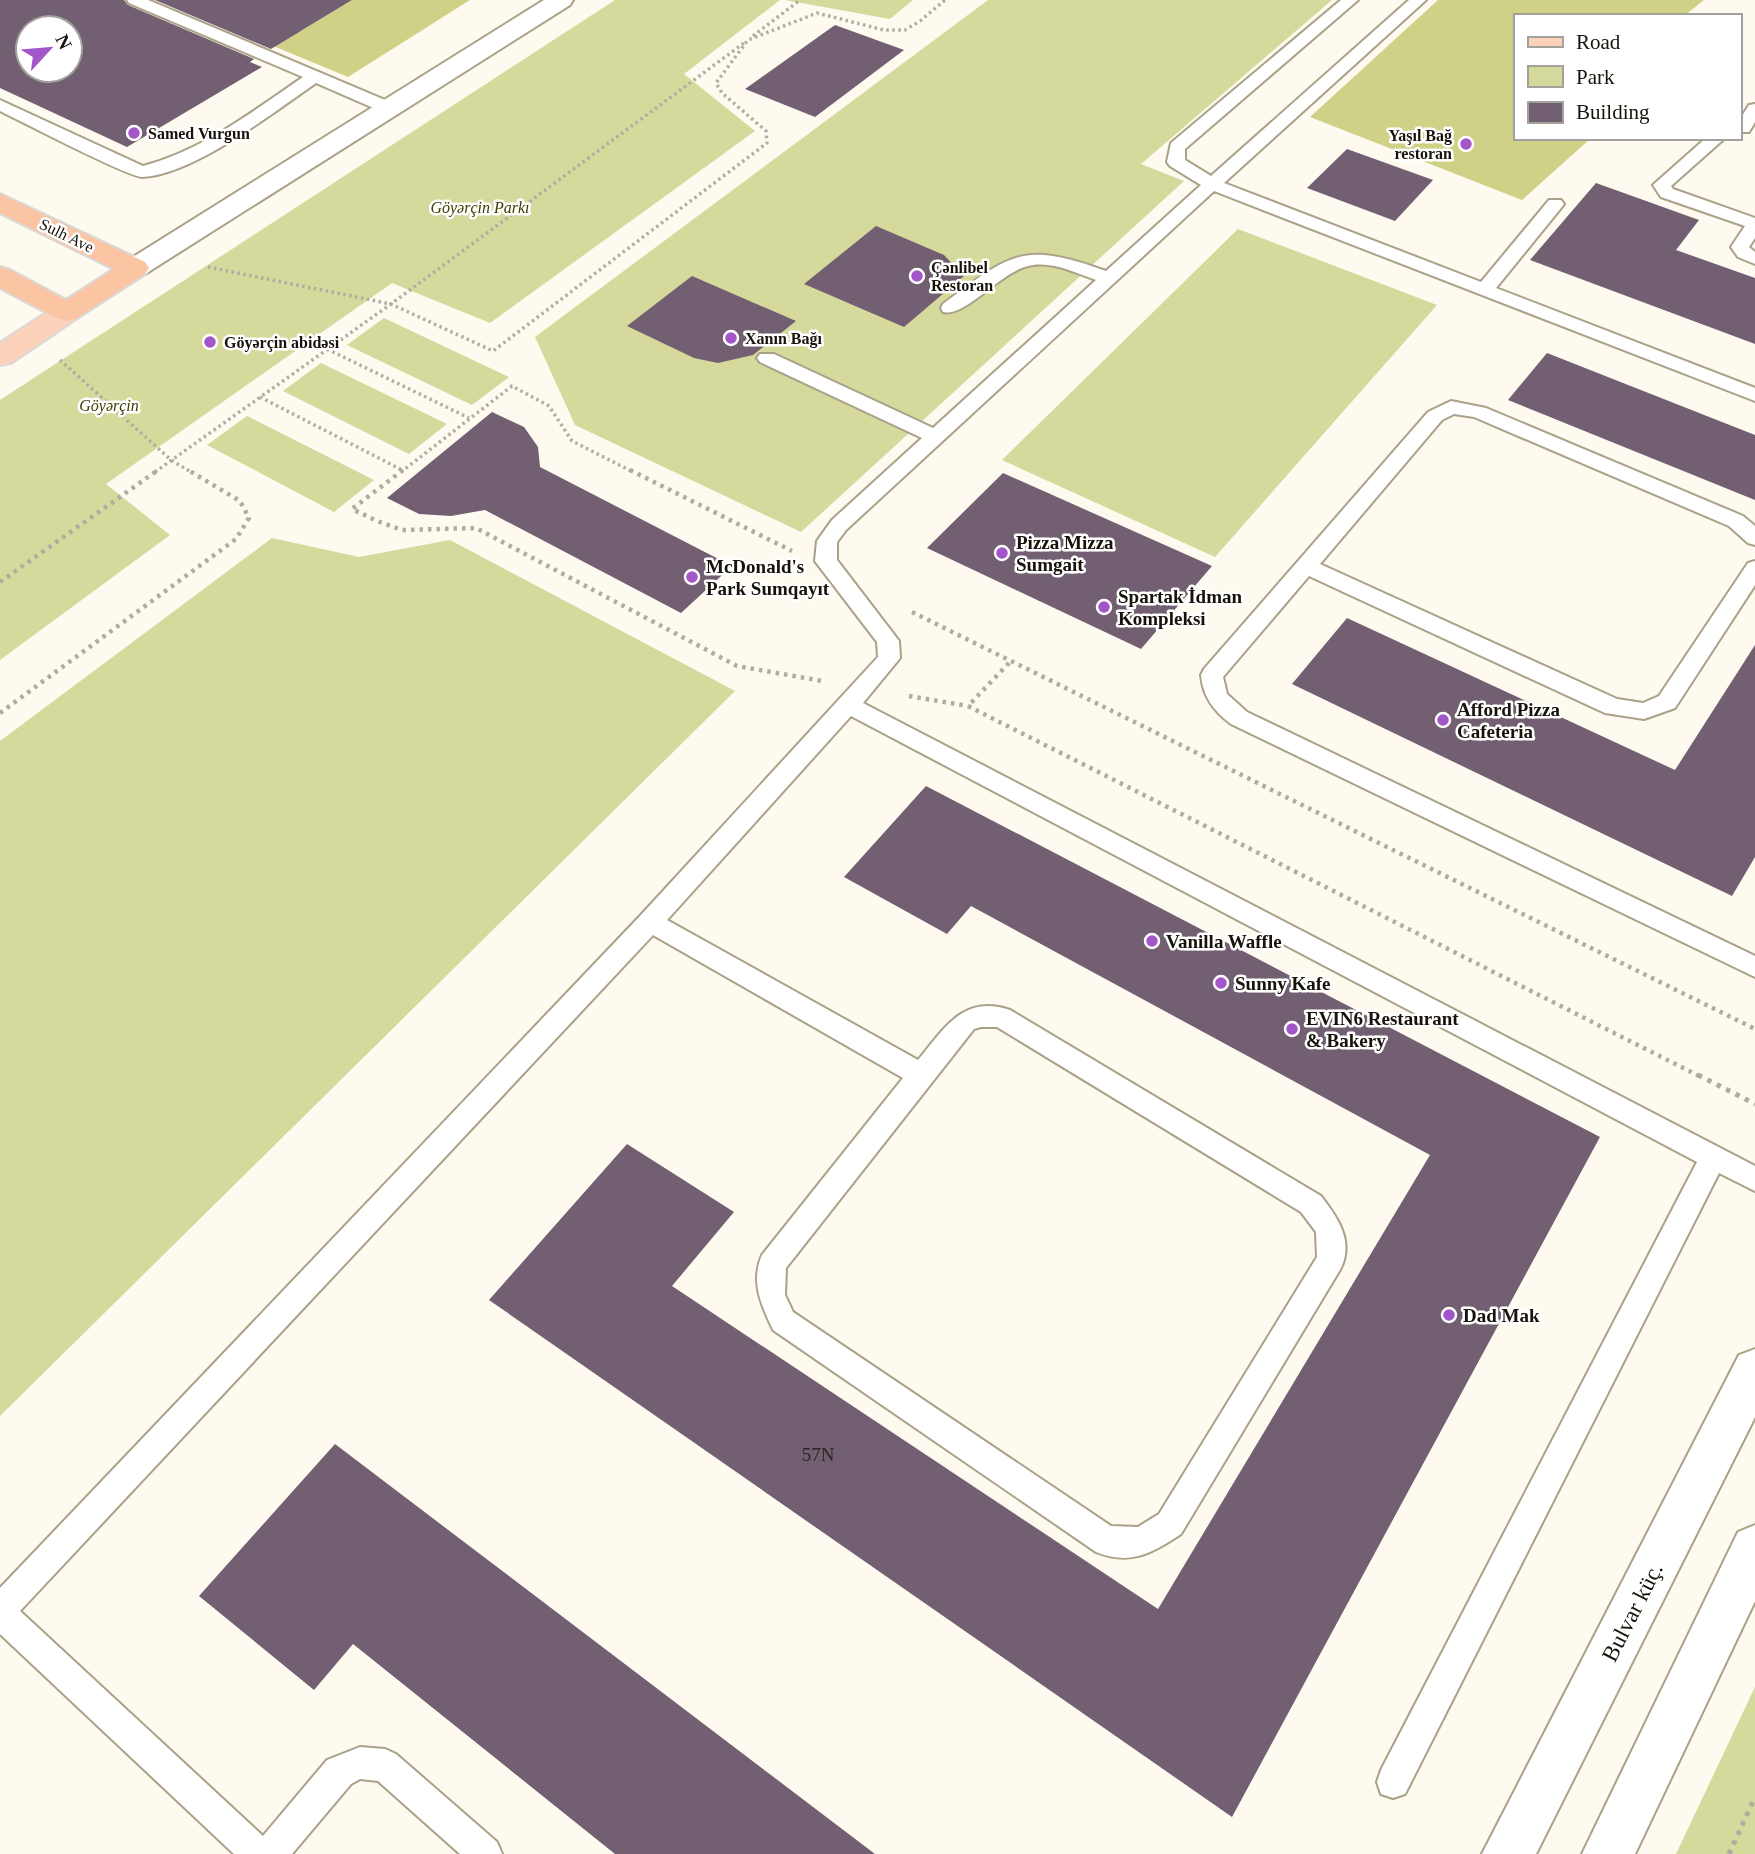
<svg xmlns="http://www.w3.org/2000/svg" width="1755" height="1854" font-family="'Times New Roman',serif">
<rect width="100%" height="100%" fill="#fefaef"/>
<g fill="#d6d99c">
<path d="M615,0H780L684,74L755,131L490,323L392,283L106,484L170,535L0,660V400Z"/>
<path d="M785,0H913L890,19Z"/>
<path d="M988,0H1332L1141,164L1184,181L801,532L575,425L535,337Z"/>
<path d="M1238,229L1437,305L1215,557L1002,460Z"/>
<path d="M384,318L509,377L472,405L347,345Z"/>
<path d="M321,363L447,424L409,454L283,391Z"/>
<path d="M247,416L374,480L334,512L207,445Z"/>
<path d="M272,538L359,557L450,540L735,691L0,1416V741Z"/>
<path d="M1755,1687V1854H1676Z"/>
</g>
<g fill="#cfd286">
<path d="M352,0H470L348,77L174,5L301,31Z"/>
<path d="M1438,0H1704L1684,16H1515V138H1591L1522,200L1310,117Z"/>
</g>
<g fill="#725f71" fill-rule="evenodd">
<path d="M0,0H124L128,5L254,59L250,62L262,67L127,147L0,88ZM28,28H70V70H28Z"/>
<path d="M155,0H352L271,49Z"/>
<path d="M835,25L904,50L815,117L745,89Z"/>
<path d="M1347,149L1433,180L1395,221L1307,188Z"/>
<path d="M1596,183L1699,220L1676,250L1755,278V344L1530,260Z"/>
<path d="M876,226L944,255L964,276L904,327L804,284Z"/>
<path d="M692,276L796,321L753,355L718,363L694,358L627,326Z"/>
<path d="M1547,353L1755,435V500L1508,400Z"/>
<path d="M492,412L524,427L538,447L540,467L732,566L681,613L485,510L451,516L419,514L387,498Z"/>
<path d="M1003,473L1212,566L1141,649L927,548Z"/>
<path d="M1347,618L1675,770L1755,645V857L1732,896L1292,684Z"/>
<path d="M926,786L1600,1137L1232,1817L489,1300L627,1144L734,1212L672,1286L1158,1609L1430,1155L971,906L947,934L844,877Z"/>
<path d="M335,1444L875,1854H615L353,1644L314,1690L199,1596Z"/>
</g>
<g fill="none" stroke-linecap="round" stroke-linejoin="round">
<g stroke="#aaa188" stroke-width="4">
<g id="service">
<path d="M127,0H148L397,105L399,109L397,113H385L316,83C274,112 193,175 142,177C128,177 21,121 0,111V100L143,166C203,150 252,112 303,77L129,3Z"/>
<path d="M1341,0H1358L1185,149V160L1211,176L1409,0H1426L1224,183L1481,282L1549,200H1561L1564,204L1561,208L1496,288L1755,388V401L1214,191L846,530L837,542V560L899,641L900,658L863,703L1755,1166V1191L1719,1173L1405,1794L1393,1798L1381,1794L1377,1782L1381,1770L1697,1162L851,716L667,920L918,1060C944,1029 963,994 1010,1010L1321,1196C1337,1217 1354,1240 1341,1268L1181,1534C1152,1553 1131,1566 1096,1552L773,1330C762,1306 750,1282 762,1255L903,1078L653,935L20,1611L263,1836L327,1760L360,1747L385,1749L396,1754L497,1842L502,1854H460L378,1781L360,1779L351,1784L292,1854H234L0,1634V1588L641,915L878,657L877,642L815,561L817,541L832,520L922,438L760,362L757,358L760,354H774L933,428L1096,280C1076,273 1055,262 1033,265C1003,268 966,318 943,312L941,308L943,304C1012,253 1022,241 1106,271L1201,185L1170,166L1167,162L1171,143ZM981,1027H997L1301,1212L1316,1232L1317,1257L1159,1514L1138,1527L1111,1526L793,1312L785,1295L786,1268L974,1029Z"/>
<path d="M1755,104V122L1749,132H1739V121L1749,105Z"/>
<path d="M1706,138H1725L1671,186L1673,189L1755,218V238L1749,247L1755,252V264L1738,257L1731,247L1745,226L1661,197L1653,185Z"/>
<path d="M1451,401L1486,408L1743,516L1755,526V545L1748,543L1729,526L1474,417L1454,414L1442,420L1320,564L1617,699L1643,703L1659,696L1748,563L1755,561V585L1675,708L1644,719L1605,713L1309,576L1223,677L1227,694L1247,712L1755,956V977L1231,724C1214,711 1203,697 1201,675L1204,669L1428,412Z"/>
</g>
</g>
<g stroke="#aaa188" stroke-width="4">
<g id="tertiary">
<path d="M1755,1349V1417L1536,1854H1482L1739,1355Z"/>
<path d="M1755,1525V1601L1635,1854H1582L1738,1532Z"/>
</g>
</g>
<g stroke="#aaa188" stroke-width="4">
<path id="secondary" d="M544,0H573L570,5L145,274L135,277L125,274L121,268L125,262Z"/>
</g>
<g stroke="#dad9d8" stroke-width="4">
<path id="primary" d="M67,303L77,306L82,312L77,318L11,363L0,365V343L57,306Z"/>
</g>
<g stroke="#dad9d8" stroke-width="4">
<path id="trunk" d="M0,194L145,262L149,268L145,274L77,318L67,321L57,318L0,288V267L10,270L66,300L114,269L0,213Z"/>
</g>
<g stroke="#b0aca2" stroke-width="3.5" stroke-dasharray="2.5 3.5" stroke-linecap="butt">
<path d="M753,36L800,0"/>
<path d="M208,267L391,304L493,351L767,143L766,131L722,93L716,83L748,40L817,13L884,30H905L920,21L945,0"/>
<path d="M327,349L469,418"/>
<path d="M60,360L171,460L191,472"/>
<path d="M260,397L402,470"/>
<path d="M155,472L391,304L744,43"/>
<path d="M401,472L512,386L549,406L572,441L633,472"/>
</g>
<g stroke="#b0aca2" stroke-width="4.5" stroke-dasharray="3.5 5" stroke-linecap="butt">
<path d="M403,470L352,509L377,521L402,530L476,528L737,666L822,681"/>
<path d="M630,470L792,551"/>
<path d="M0,582L158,470"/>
<path d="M912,612L1755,1029"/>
<path d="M1009,663L968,706L1701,1077"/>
<path d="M909,696L968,706"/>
<path d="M0,713L236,539L249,518L240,501L188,470"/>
</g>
<g stroke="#b0aca2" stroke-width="5" stroke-dasharray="4.5 6" stroke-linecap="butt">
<path d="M1698,1075L1755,1104"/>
<path d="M1729,1854L1755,1797"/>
</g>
<use href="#service" fill="#fff" fill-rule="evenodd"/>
<use href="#tertiary" fill="#fff" fill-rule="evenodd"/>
<use href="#secondary" fill="#fff" fill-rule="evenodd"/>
<use href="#primary" fill="#fcd3ba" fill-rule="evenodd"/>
<use href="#trunk" fill="#fbc4a3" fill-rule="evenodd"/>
</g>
<g fill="#a356c8" stroke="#fff" stroke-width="2.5">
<circle cx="134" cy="133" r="7"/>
<circle cx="1466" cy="144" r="7"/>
<circle cx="917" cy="276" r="7"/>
<circle cx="731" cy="338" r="7"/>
<circle cx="210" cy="342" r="7"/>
<circle cx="1002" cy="553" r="7"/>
<circle cx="692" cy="577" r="7"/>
<circle cx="1104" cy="607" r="7"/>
<circle cx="1443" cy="720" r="7"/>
<circle cx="1152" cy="941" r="7"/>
<circle cx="1221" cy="983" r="7"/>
<circle cx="1292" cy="1029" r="7"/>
<circle cx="1449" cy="1315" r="7"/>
</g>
<g text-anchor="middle" stroke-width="5" stroke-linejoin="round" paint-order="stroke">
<g font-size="16" font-weight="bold" fill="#17130a" stroke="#fff" text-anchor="start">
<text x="148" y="139">Samed Vurgun</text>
<text x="1452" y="141" text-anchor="end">Yaşıl Bağ<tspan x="1452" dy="18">restoran</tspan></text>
<text x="931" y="273">Çənlibel<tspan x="931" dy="18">Restoran</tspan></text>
<text x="745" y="344">Xanın Bağı</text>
<text x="224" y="348">Göyərçin abidəsi</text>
</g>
<g font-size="16" font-style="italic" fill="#3d3d00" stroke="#fff">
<text x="480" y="213">Göyərçin Parkı</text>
<text x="109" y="411">Göyərçin</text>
</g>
<g font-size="16" fill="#17130a" stroke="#fff">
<text transform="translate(67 235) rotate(26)" y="6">Sulh Ave</text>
</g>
<g font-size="19" font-weight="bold" fill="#17130a" stroke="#fff" text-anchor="start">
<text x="1016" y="549">Pizza Mizza<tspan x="1016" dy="22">Sumgait</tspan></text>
<text x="706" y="573">McDonald's<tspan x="706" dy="22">Park Sumqayıt</tspan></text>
<text x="1118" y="603">Spartak İdman<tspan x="1118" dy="22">Kompleksi</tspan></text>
<text x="1457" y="716">Afford Pizza<tspan x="1457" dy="22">Cafeteria</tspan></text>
<text x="1166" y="948">Vanilla Waffle</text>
<text x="1235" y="990">Sunny Kafe</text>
<text x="1306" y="1025">EVIN6 Restaurant<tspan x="1306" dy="22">&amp; Bakery</tspan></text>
<text x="1463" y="1322">Dad Mak</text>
</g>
<g font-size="19" fill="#2e2624">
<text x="818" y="1461">57N</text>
</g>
<g font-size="23" fill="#17130a" stroke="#fff">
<text transform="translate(1632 1612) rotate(-63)" y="8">Bulvar küç.</text>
</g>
</g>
<rect x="1514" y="14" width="228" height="126" fill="#ffffff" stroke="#a2a19d" stroke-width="2"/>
<rect x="1528" y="37" width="35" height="10" fill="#fcd3ba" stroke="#a2a19d" stroke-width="2"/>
<text x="1576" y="49" font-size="21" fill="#17130a">Road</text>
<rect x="1528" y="66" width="35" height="21" fill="#d6d99c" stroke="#a2a19d" stroke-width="2"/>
<text x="1576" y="84" font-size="21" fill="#17130a">Park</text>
<rect x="1528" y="102" width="35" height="21" fill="#725f71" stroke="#a2a19d" stroke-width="2"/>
<text x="1576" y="119" font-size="21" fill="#17130a">Building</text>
<g transform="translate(49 49) rotate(64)"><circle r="33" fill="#ffffff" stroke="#a2a19d" stroke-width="2"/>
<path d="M0-5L12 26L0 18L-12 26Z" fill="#a356c8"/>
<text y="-10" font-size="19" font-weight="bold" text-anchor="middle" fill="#17130a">N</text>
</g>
</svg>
